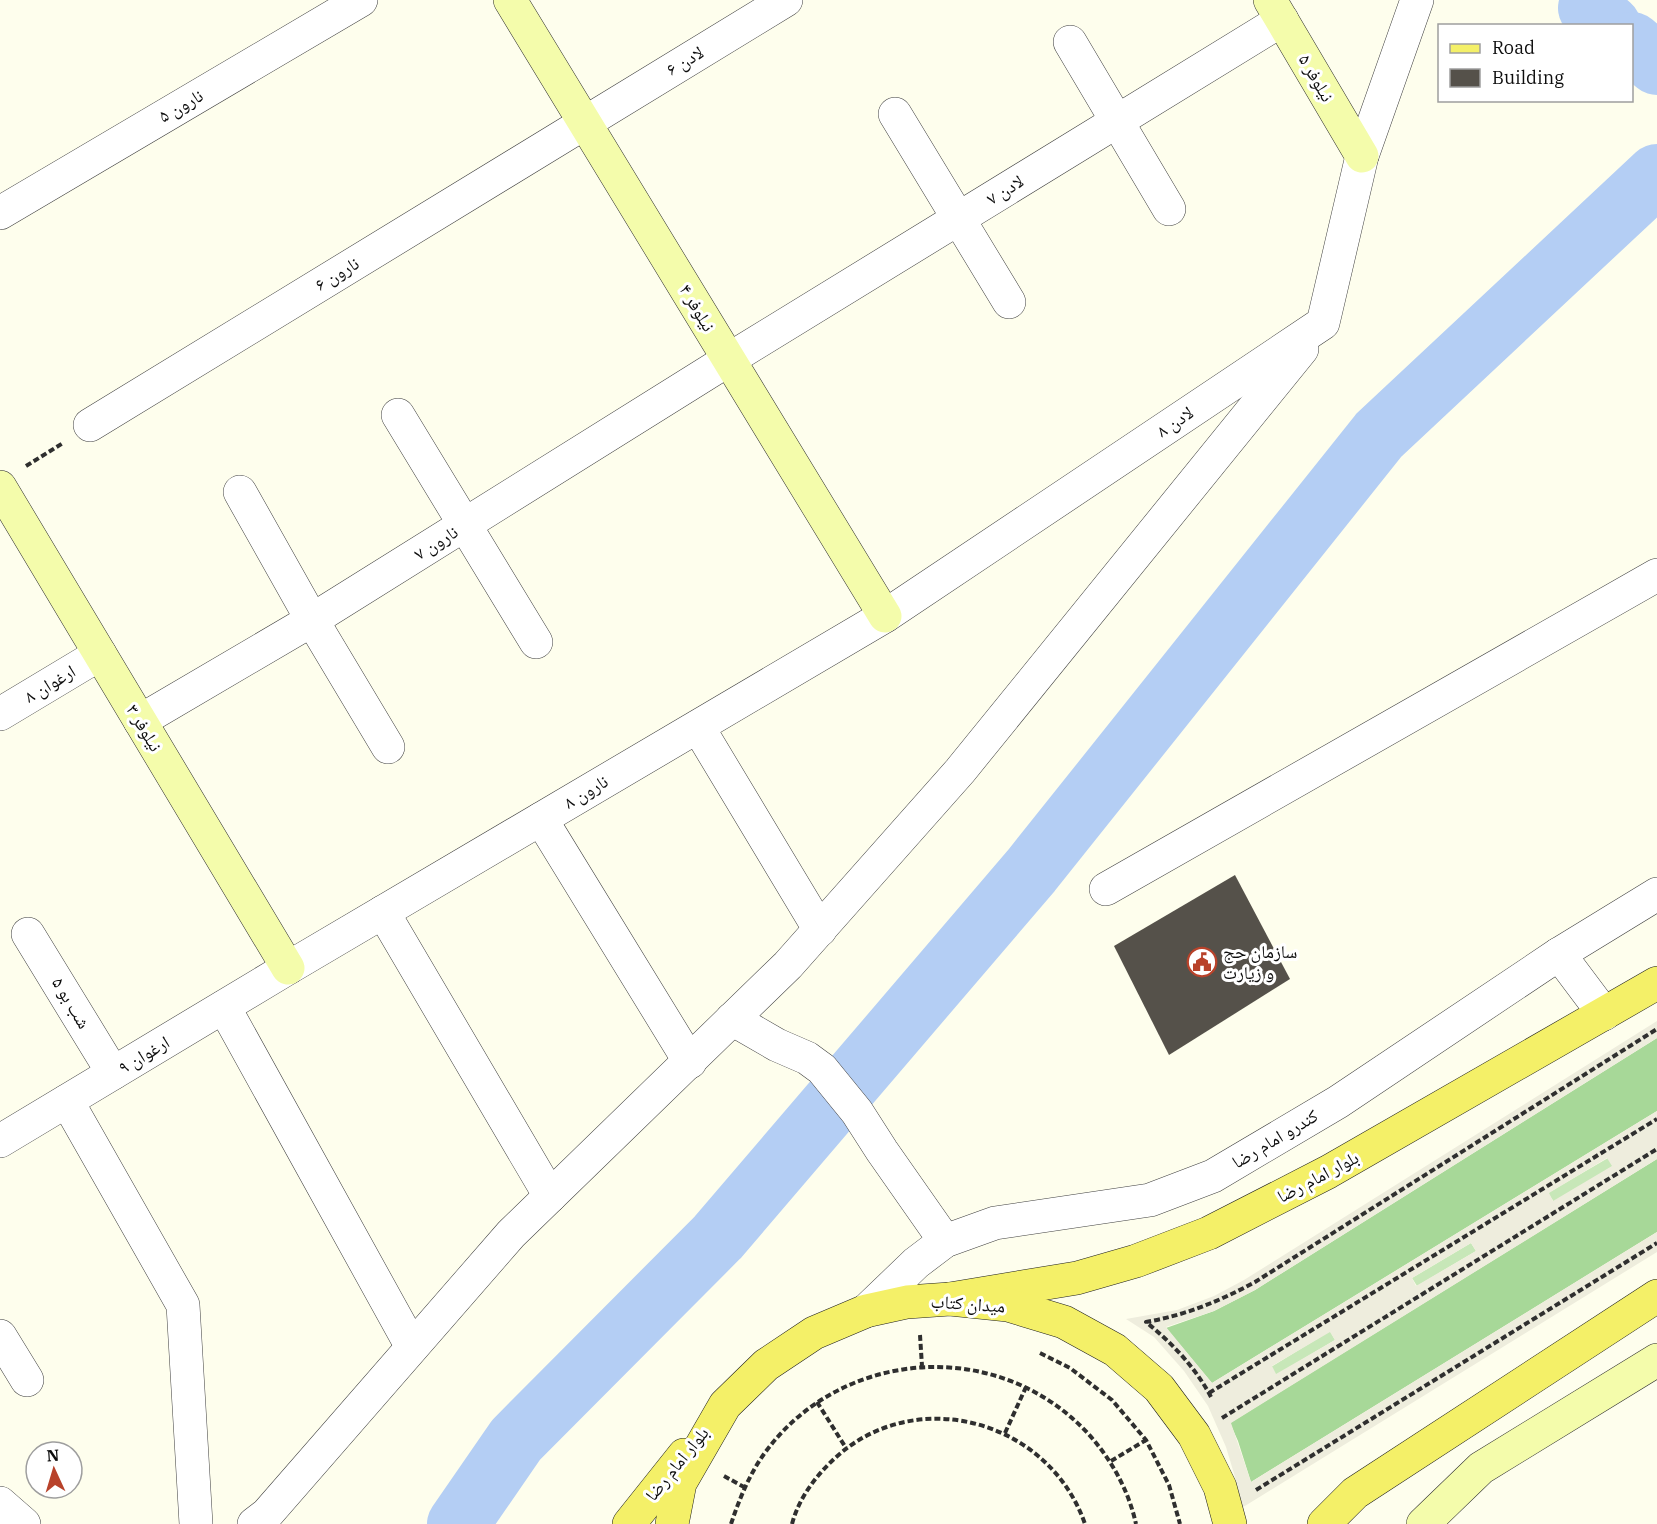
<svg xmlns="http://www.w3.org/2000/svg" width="1657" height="1524" font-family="'IBM Plex Serif','Noto Naskh Arabic',serif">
<rect width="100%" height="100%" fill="#fefeed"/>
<g fill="#c7e7b8">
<path d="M1608,1158L1613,1166L1554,1202L1548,1193Z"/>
<path d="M1471,1243L1476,1251L1417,1286L1412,1278Z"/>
<path d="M1330,1331L1335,1340L1276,1375L1271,1367Z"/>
</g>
<g fill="#a7d898">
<path d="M1657,1038V1111L1212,1383L1166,1328L1214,1311L1255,1290Z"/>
<path d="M1657,1159V1232L1251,1482L1238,1441L1230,1423Z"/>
</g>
<path fill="#eeeddd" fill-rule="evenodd" d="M1657,1021V1038L1255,1290L1214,1311L1166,1327L1212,1383L1657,1111V1159L1231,1423L1251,1482L1657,1232V1252L1240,1509L1238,1487L1226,1447L1208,1406L1184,1371L1154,1337L1126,1319L1177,1310L1214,1296L1244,1280ZM1607,1158L1612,1166L1553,1201L1549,1193ZM1471,1243L1476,1251L1416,1286L1412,1278ZM1330,1332L1335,1340L1276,1374L1272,1366Z"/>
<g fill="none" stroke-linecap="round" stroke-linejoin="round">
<g stroke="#b4cef4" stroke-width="62">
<path d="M1594,0L1589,8L1610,26"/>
<path d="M1632,43L1657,64"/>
<path d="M458,1524L516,1440L718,1237L1031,871L1379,435L1657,175"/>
</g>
</g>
<path fill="#55514a" d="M1235,875L1290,979L1169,1055L1114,946Z"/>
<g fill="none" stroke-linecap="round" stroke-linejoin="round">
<g stroke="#404040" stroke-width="34">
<g id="street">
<path d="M1070,42L1169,209"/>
<path d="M895,114L1009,302"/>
<path d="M0,213L361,0"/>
<path d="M398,415L536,642"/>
<path d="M90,425L786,0"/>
<path d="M240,492L312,620L388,747"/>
<path d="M0,714L100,654"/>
<path d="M140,721L312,620L728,360L1282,20"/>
<path d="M698,727L820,930"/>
<path d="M541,819L690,1062"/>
<path d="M1106,889L1657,575"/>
<path d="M383,912L550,1196"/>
<path d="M28,934L113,1073"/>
<path d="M1559,954L1604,1014"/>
<path d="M224,1007L412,1347"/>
<path d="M732,1019L777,1045L807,1058L822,1069L857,1112L882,1151L945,1241"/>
<path d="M67,1101L183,1305L196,1524"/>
<path d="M0,1141L288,968L885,616L1323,323L1362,156L1417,0"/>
<path d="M866,1311L916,1263L945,1241L995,1223L1150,1200L1213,1176L1338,1102L1559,954L1657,894"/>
<path d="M0,1336L27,1380"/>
<path d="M0,1503L24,1524"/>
<path d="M254,1524L267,1514L511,1234L788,965L960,771L1302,349"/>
</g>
</g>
<g stroke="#2f2f2f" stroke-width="34">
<g id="secondary">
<path d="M510,0L885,616"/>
<path d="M1270,0L1362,156"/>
<path d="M0,487L288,968"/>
<path d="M1423,1524L1481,1468L1657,1360"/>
</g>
</g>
<g stroke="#1e1e1e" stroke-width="34">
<g id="primary">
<path d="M950,1299L1077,1278L1136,1261L1209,1233L1328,1172L1657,983"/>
<path d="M629,1524L684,1455"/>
<path d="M672,1524L680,1483L725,1405L766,1365L814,1333L866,1311L907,1302L950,1299L1008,1305L1064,1322L1115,1350L1159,1388L1194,1435L1220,1487L1230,1524"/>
<path d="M1324,1524L1355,1493L1657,1296"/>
</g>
</g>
<g stroke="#2f2f2f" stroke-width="4" stroke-dasharray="6 3" stroke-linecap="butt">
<path d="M26,466L63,443"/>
<path d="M920,1335L922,1366"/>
<path d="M1040,1353L1070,1368L1112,1400L1146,1440L1169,1485L1180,1524"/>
<path d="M1209,1393L1657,1119"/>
<path d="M1211,1397C1196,1368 1171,1342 1146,1322C1186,1315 1220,1301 1255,1282L1657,1029"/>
<path d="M817,1402L846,1448"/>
<path d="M1222,1418L1657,1149"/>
<path d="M1005,1433L1026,1387"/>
<path d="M1111,1461L1146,1440"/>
<path d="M724,1476L744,1487"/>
<path d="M1256,1490L1657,1243"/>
<path d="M731,1524C739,1500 749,1475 764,1454C835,1355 979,1337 1072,1418C1103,1445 1127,1483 1136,1524"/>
<path d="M792,1524C799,1498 815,1477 834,1459C915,1383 1049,1420 1085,1524"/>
</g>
<use href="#street" stroke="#fff" stroke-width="33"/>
<use href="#secondary" stroke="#f4fcab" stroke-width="33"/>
<use href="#primary" stroke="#f4f068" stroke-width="33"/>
</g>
<defs>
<g id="civic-ring" transform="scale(1.5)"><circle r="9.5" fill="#fff" stroke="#b8422a" stroke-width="1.5"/><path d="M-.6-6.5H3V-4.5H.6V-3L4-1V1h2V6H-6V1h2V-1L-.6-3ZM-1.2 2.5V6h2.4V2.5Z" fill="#b8422a"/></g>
</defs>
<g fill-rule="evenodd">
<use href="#civic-ring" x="1202" y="962"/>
</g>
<g text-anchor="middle" stroke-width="6" stroke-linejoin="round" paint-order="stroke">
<g font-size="18" fill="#0d0d0d" stroke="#fff">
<text transform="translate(685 61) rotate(-31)" y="6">لادن ۶</text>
<text transform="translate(1316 78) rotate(60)" y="6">نیلوفر ۵</text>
<text transform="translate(181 106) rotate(-30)" y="6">نارون ۵</text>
<text transform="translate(1005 190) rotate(-32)" y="6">لادن ۷</text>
<text transform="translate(337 274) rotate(-31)" y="6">نارون ۶</text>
<text transform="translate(697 308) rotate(59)" y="6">نیلوفر ۴</text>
<text transform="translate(1175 422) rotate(-34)" y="6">لادن ۸</text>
<text transform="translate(436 543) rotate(-32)" y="6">نارون ۷</text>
<text transform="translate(50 684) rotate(-31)" y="6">ارغوان ۸</text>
<text transform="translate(144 728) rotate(59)" y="6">نیلوفر ۳</text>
<text transform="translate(586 792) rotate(-31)" y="6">نارون ۸</text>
<text transform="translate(71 1003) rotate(59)" y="6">شب بو ۵</text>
<text transform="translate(144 1055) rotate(-31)" y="6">ارغوان ۹</text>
<text transform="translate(1275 1139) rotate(-31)" y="6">کندرو امام رضا</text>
<text transform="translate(1318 1177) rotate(-28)" y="6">بلوار امام رضا</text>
<text transform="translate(968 1304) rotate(4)" y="6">میدان کتاب</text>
<text transform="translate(677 1464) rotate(-51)" y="6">بلوار امام رضا</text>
</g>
<g font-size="18" fill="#0d0d0d" stroke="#fff" text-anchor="start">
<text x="1223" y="958">سازمان حج<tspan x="1223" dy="21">و زیارت</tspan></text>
</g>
</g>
<rect x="1438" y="24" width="195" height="78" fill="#ffffff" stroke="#9e9e9e" stroke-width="1.5"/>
<rect x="1450" y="44" width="30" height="9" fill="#f4f068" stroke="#9e9e9e" stroke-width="1.5"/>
<text x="1492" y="54" font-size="18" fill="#0d0d0d">Road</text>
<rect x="1450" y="69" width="30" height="18" fill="#55514a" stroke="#9e9e9e" stroke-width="1.5"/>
<text x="1492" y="84" font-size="18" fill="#0d0d0d">Building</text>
<g transform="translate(54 1470) rotate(356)"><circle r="28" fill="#ffffff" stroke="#9e9e9e" stroke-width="1.5"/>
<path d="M0-4.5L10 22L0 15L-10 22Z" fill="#b8422a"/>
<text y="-9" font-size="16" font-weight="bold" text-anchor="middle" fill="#0d0d0d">N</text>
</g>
</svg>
